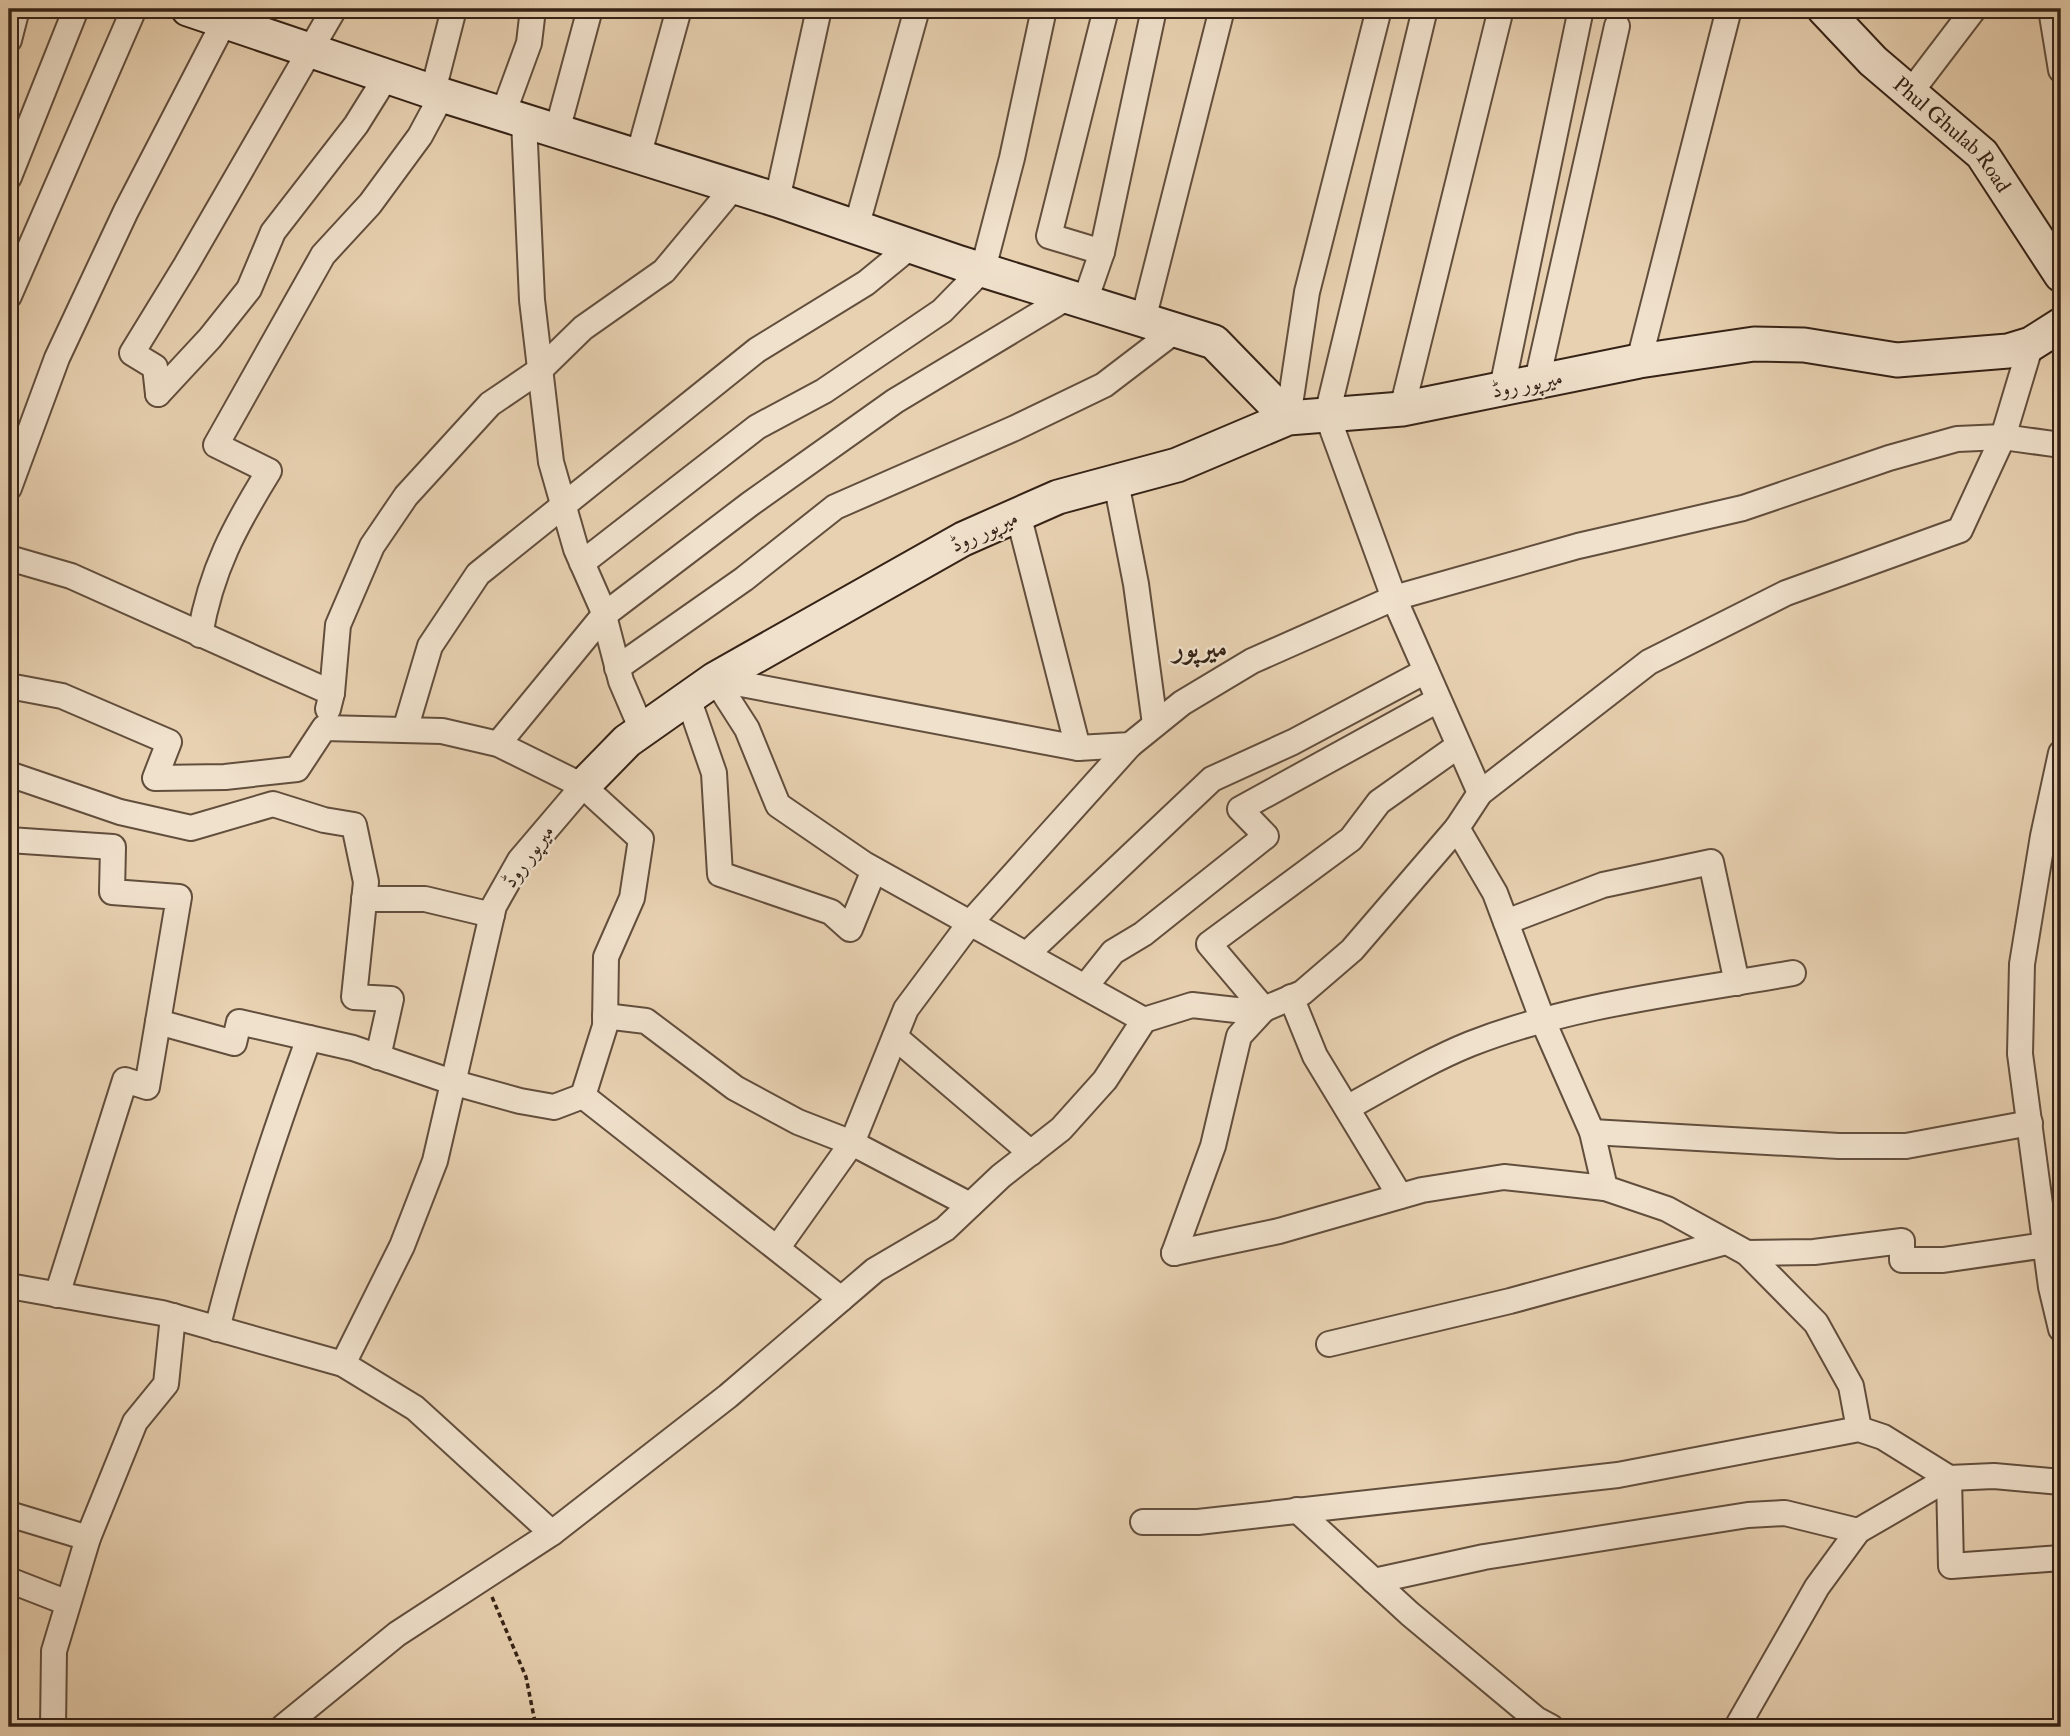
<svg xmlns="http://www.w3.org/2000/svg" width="2070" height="1736" font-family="'IM FELL Double Pica',Amiri,serif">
<rect width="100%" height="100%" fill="#e8d1b1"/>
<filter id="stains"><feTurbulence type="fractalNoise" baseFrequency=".00286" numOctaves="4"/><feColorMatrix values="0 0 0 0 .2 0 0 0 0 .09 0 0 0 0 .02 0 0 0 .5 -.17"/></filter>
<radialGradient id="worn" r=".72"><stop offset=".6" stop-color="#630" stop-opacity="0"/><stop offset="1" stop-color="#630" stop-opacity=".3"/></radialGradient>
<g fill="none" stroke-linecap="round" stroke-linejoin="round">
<g stroke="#624e3d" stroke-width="28">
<g id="street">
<path d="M1425,9L1327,415L1394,598L1480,793"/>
<path d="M2051,9L2061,70"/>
<path d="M9,40L17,9"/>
<path d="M433,91L454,9"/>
<path d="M1910,93L1974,9"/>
<path d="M503,114L529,43L533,9"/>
<path d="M524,121L532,300L551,462L576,549L602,608L621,681L642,730"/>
<path d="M557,131L590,9"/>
<path d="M638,157L679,9"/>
<path d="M9,177L76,9"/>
<path d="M777,200L819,9"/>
<path d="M856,228L917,9"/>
<path d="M1102,252L1154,9"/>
<path d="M9,296L134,9"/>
<path d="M1085,301L1102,252L1049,236L1106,9"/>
<path d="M1143,320L1222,9"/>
<path d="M1639,361L1729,9"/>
<path d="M1537,381L1617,26"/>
<path d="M1502,388L1581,9"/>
<path d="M158,394L155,367L132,353L186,265L334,9"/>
<path d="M158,394L210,338L249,289L273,232L356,125L386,77"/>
<path d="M1402,409L1501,9"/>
<path d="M1288,418L1307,292L1379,9"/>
<path d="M1116,482L1136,584L1155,724"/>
<path d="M9,488L57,358L126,211L224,22"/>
<path d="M1018,514L1078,748"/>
<path d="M9,558L71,576L332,693L328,709"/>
<path d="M582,563L757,427L824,391L942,311L983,269L1012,158L1044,9"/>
<path d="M200,635C211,570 235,526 269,471L216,445L323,255L370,204L420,136L442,95"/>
<path d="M617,668L744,579L835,507L1015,428L1104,385L1176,330"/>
<path d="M715,679L1078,748L1130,745L1182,703L1252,661L1394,598L1578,546L1743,508L1889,458L1957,439L2003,437L2061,445"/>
<path d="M715,679L747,729L778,805L864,864L1144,1020"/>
<path d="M9,686L62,696L169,742L155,778L225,777L297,769L324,728L442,731L498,744L583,786L641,839L632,898L606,957L605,1026L583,1096"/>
<path d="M332,693L338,625L372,546L406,496L490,404L540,370L583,328L664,271L733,188"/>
<path d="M688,698L714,773L720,874L831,912L850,929L874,870"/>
<path d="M405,730L430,646L478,574L757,350L866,283L910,247"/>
<path d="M498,744L604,615L750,504L895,401L1068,297"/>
<path d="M2061,753L2043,836L2022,964L2020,1054L2051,1287L2061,1329"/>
<path d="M9,774L120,812L191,828L273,804L324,820L354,825L366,882L354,997L391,999L378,1057"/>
<path d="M1457,828L1495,893L1543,1021L1592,1132L1605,1188"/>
<path d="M9,840L113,847L112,892L179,897L147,1087L125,1080L57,1295"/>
<path d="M364,899H425L492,915"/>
<path d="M1506,922L1603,885L1711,862L1737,983"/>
<path d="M1027,954L1212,779L1293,742L1426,671"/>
<path d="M1085,987L1113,952L1143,934L1266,836L1240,809L1438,700"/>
<path d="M1291,997L1315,1056L1400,1196"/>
<path d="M605,1016L646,1021L735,1088L798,1122L852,1143L970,1205"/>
<path d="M158,1022L234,1043L239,1022L353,1048L455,1083L520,1101L554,1107L583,1096L841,1299"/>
<path d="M895,1037L1031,1153"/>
<path d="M1347,1108C1387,1086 1428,1061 1470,1044C1572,1004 1686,992 1793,973"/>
<path d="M1592,1132L1839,1146H1906L2030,1123"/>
<path d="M778,1247L852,1143L906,1009L970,923L1130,745"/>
<path d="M1174,1253L1279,1231L1422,1190L1504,1177L1605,1188L1667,1209L1747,1253L1816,1323L1851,1386L1859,1429"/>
<path d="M1174,1253L1213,1146L1239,1036L1264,1009L1209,944L1351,839L1379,802L1458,746"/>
<path d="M1747,1253L1814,1252L1902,1241V1260H1943L2046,1245"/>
<path d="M9,1286L162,1313L343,1364L415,1408L552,1533L728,1396L875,1270L945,1229L1001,1176L1061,1129L1105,1080L1144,1020L1192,1005L1236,1010L1264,1009L1302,993L1352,950L1457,828L1480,793L1649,662L1786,593L1960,530L2003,437L2031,344"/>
<path d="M217,1329C242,1229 274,1134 309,1038"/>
<path d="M1329,1344L1510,1301L1726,1242"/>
<path d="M343,1364L402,1246L435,1161L494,906L520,860L583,786"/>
<path d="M1297,1510L1410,1614L1536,1719L1551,1727"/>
<path d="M9,1514L88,1538"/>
<path d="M1143,1522H1198L1618,1475L1859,1429L1883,1437L1949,1478L1951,1566L2061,1558"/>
<path d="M9,1580L68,1603"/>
<path d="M1374,1581L1484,1557L1748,1515L1785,1513L1858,1531"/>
<path d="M53,1727L54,1651L88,1538L135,1422L166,1384L173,1316"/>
<path d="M283,1727L397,1634L552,1533"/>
<path d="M1737,1727L1817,1587L1858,1531L1949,1478L1994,1476L2061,1482"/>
</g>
</g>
<g stroke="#352216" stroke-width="37">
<g id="secondary">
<path d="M188,9L442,95L777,200L960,263L1214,342L1288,418"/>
<path id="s1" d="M1824,9L1873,61L1982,154L2061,275"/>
<path d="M583,786L627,741L715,679L963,539L1058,497L1177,465L1288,418L1402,409L1639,361L1754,344L1804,345L1897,360L2008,351L2031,344L2061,325"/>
</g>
</g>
<path stroke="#352216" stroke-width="3.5" stroke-dasharray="5 3.5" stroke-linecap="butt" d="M492,1597L526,1677L536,1727"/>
<use href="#street" stroke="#f0e1cc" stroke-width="24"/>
<use href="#secondary" stroke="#f0e1cc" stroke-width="33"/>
</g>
<g text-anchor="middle" stroke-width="5" stroke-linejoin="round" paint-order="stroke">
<g font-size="21" fill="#352216" stroke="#f0e1cc">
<text dy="7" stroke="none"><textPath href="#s1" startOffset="180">Phul Ghulab Road</textPath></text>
<text transform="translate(1527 384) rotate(-11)" y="7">میرپور روڈ</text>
<text transform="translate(984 531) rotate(-25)" y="7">میرپور روڈ</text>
<text transform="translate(528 856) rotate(-54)" y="7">میرپور روڈ</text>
</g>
<g font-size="28" font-weight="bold" fill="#352216" stroke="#f0e1cc">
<text x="1200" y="657">میرپور</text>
</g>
</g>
<rect width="2070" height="1736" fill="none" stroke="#e8d1b1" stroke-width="35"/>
<rect x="10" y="10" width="2049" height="1715" fill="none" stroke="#352216" stroke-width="3.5"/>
<rect x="18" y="18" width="2035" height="1701" fill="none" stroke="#352216" stroke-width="2"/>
<rect width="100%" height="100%" filter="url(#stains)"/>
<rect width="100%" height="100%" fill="url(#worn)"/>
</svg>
